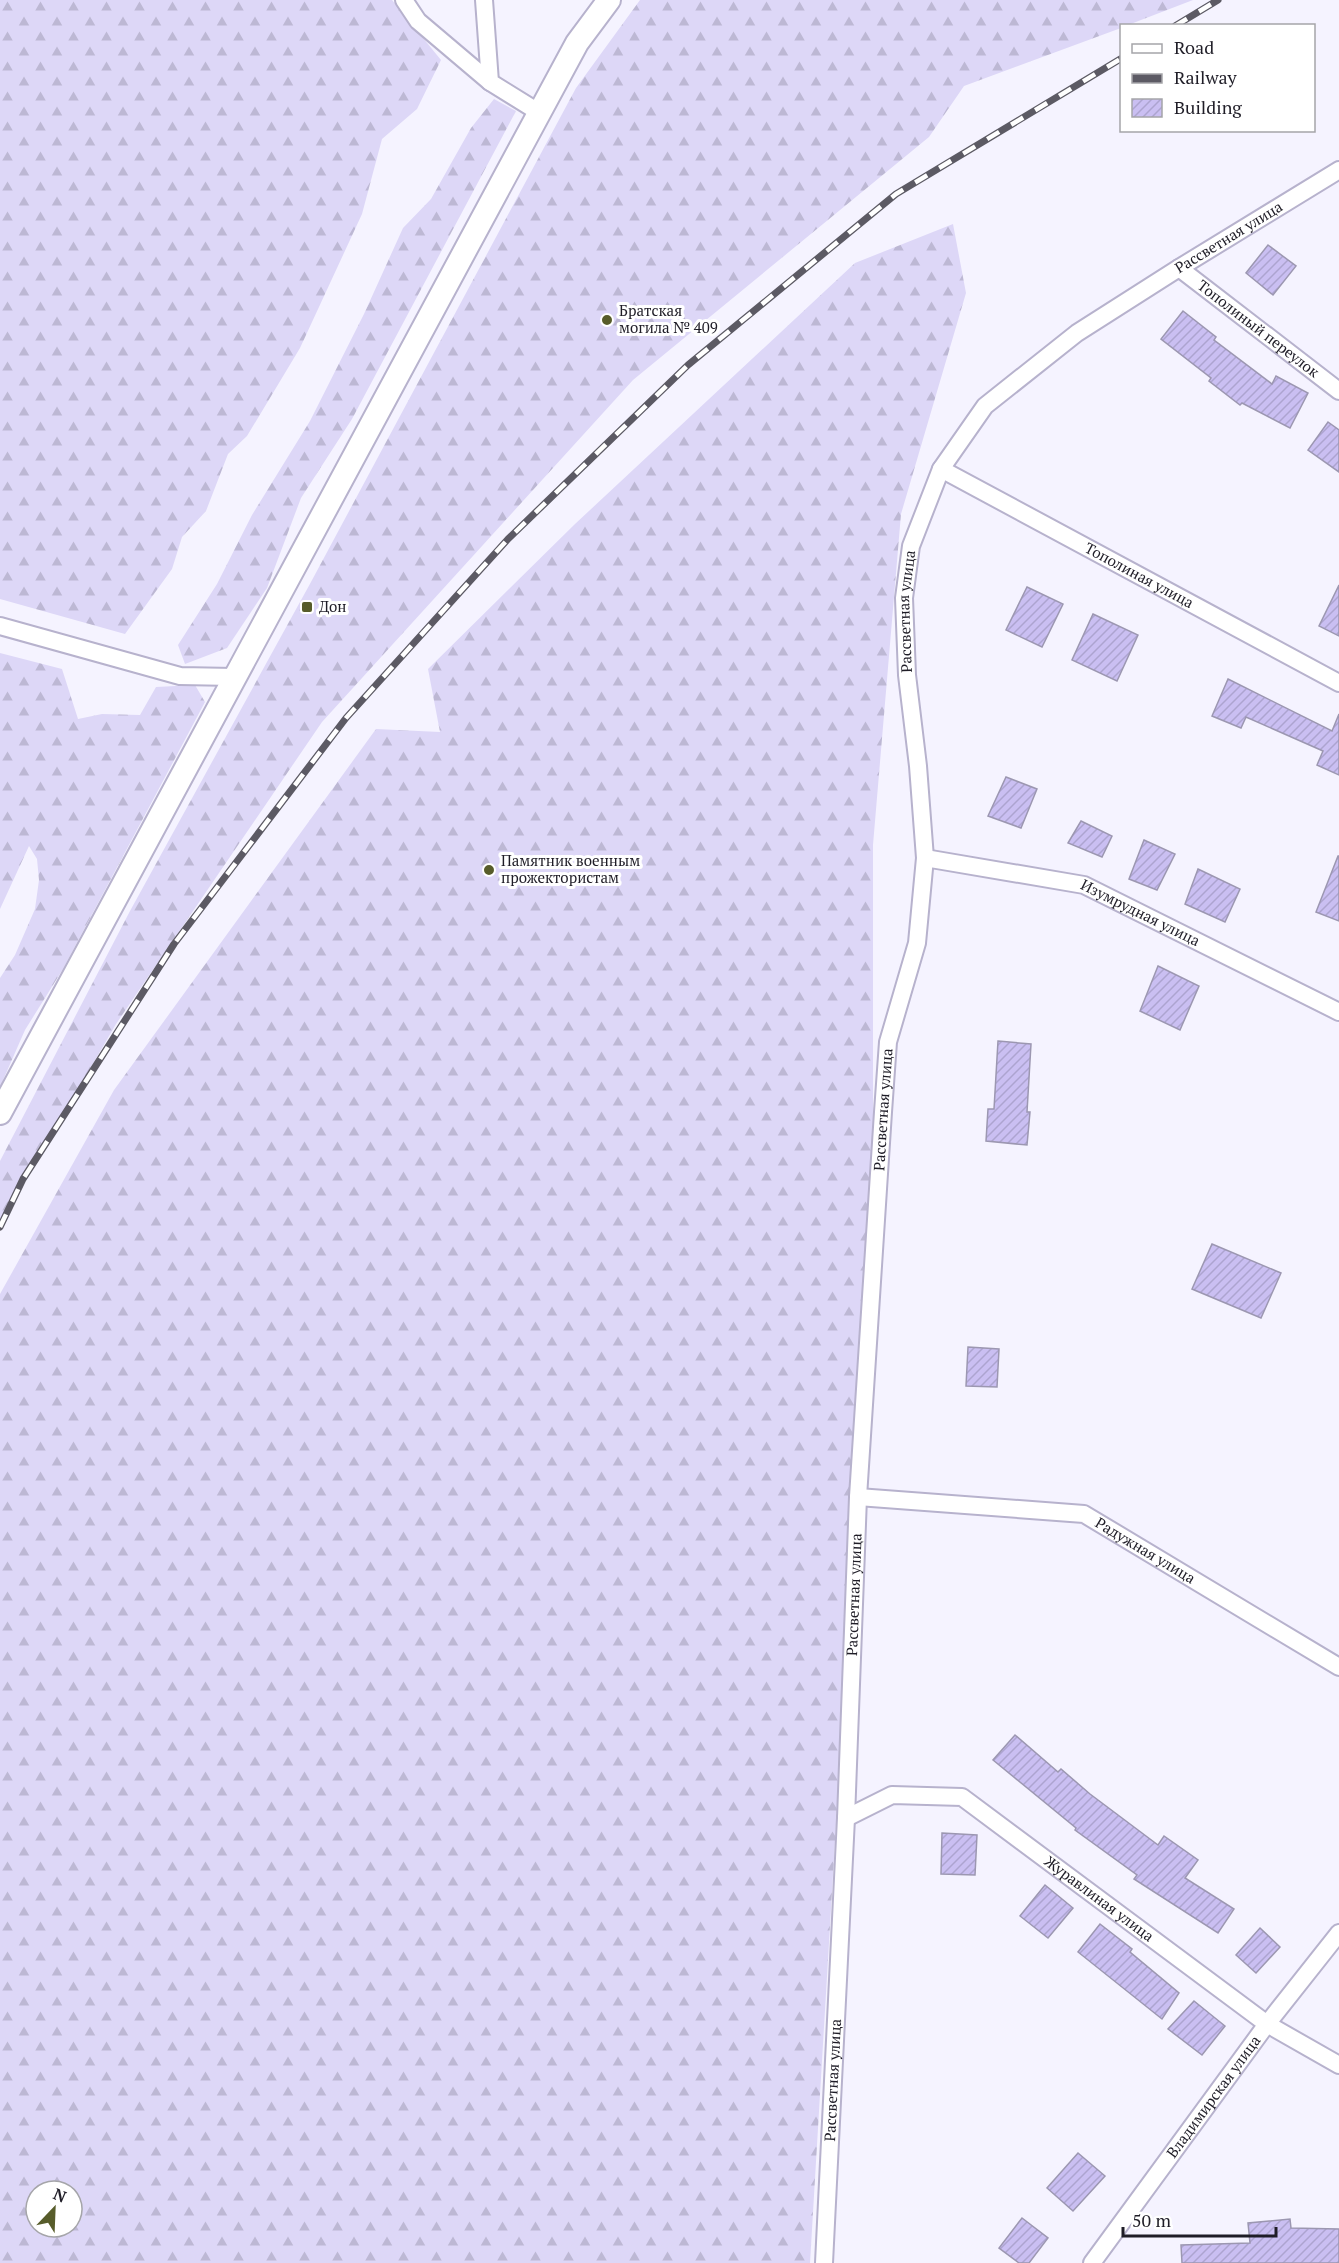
<svg xmlns="http://www.w3.org/2000/svg" width="1339" height="2263" font-family="'PT Serif',serif">
<defs>
<pattern id="forest-firs" width="22" height="20" patternUnits="userSpaceOnUse" patternTransform="scale(1.5)"><rect width="22" height="20" fill="#ddd7f7"/><path d="M5 1l3.5 6h-7zM16 11l3.5 6h-7z" fill="#bdb8d4"/></pattern>
<pattern id="building-hatch" width="6" height="6" patternUnits="userSpaceOnUse" patternTransform="scale(1.5)"><rect width="6" height="6" fill="#cabff2"/><path d="M-1 1l2-2M0 6l6-6M5 7l2-2" fill="none" stroke="#ada4d0"/></pattern>
</defs>
<rect width="100%" height="100%" fill="#f5f3ff"/>
<g fill="url(#forest-firs)" fill-rule="evenodd">
<path d="M0,0H392L441,60L417,109L382,139L362,214L300,348L247,436L228,454L206,511L182,537L172,569L125,634L0,599Z"/>
<path d="M640,0H1193L1128,25L1122,26L1121,28L964,86L929,137L633,380L322,722L116,1024L0,1224V1161L130,911L311,582L576,88Z"/>
<path d="M494,99L516,111L352,419L301,498L267,588L227,648L185,664L178,645L217,584L252,515L310,421L364,314L403,228L431,199L471,128Z"/>
<path d="M953,224L966,293L901,514L873,845V1201L810,2263H0V1294L114,1090L376,729L440,732L428,669L575,524L855,263ZM36,2191H72V2227H36Z"/>
<path d="M0,653L62,669L78,719L102,714L140,715L156,687L195,685L205,702L63,969L25,1030L0,1087V978L15,955L35,909L39,880L37,859L29,846L0,909Z"/>
</g>
<g fill="url(#building-hatch)" stroke="#9c97b1" stroke-width="1.5">
<path d="M1268,245L1296,266L1273,295L1246,273Z"/>
<path d="M1183,311L1216,337L1214,340L1272,384L1276,376L1308,393L1290,428L1242,403L1240,405L1209,381L1211,378L1161,339Z"/>
<path d="M1328,422L1339,430V472L1308,450Z"/>
<path d="M1339,585V636L1319,626Z"/>
<path d="M1027,587L1063,604L1042,647L1006,630Z"/>
<path d="M1093,614L1138,635L1117,681L1072,660Z"/>
<path d="M1228,679L1332,731L1339,714V775L1317,765L1323,751L1246,717L1241,728L1212,716Z"/>
<path d="M1006,777L1037,789L1021,828L988,816Z"/>
<path d="M1081,821L1112,836L1102,857L1068,843Z"/>
<path d="M1144,840L1175,854L1157,890L1129,879Z"/>
<path d="M1338,856H1339V921L1316,912Z"/>
<path d="M1198,869L1240,889L1225,922L1185,904Z"/>
<path d="M1158,966L1199,986L1180,1030L1140,1011Z"/>
<path d="M998,1041L1031,1044L1027,1112H1030L1027,1145L986,1141L988,1109H994Z"/>
<path d="M1212,1244L1281,1273L1261,1318L1192,1289Z"/>
<path d="M968,1347L999,1349L997,1387L966,1386Z"/>
<path d="M1015,1735L1058,1772L1061,1769L1090,1794L1158,1845L1164,1836L1198,1860L1185,1878L1234,1909L1218,1933L1134,1879L1137,1875L1075,1830L1076,1828L993,1760Z"/>
<path d="M942,1833L977,1835L975,1875L941,1874Z"/>
<path d="M1045,1885L1073,1908L1048,1938L1020,1916Z"/>
<path d="M1100,1924L1132,1949L1130,1952L1179,1993L1162,2019L1078,1952Z"/>
<path d="M1260,1928L1280,1947L1256,1973L1236,1955Z"/>
<path d="M1194,2001L1225,2026L1202,2055L1168,2029Z"/>
<path d="M1078,2153L1105,2176L1073,2211L1047,2188Z"/>
<path d="M1022,2218L1048,2238L1029,2263H1019L999,2248Z"/>
<path d="M1290,2219L1291,2228L1339,2229V2263H1182L1181,2245L1250,2243L1248,2223Z"/>
</g>
<g fill="none" stroke-linecap="round" stroke-linejoin="round">
<g stroke="#b7b2cd" stroke-width="20">
<g id="street">
<path d="M404,0L418,21L490,82"/>
<path d="M484,0L490,82L540,113"/>
<path id="s1" d="M1179,268L1339,391"/>
<path id="s2" d="M941,469L1339,683"/>
<path d="M0,626L180,676L234,677"/>
<path id="s3" d="M925,858L1084,885L1339,1012"/>
<path id="s4" d="M858,1497L1084,1514L1339,1667"/>
<path id="s5" d="M846,1818L892,1795L962,1797L1267,2024L1339,2065"/>
<path id="s6" d="M824,2263L846,1818L858,1497L883,1112L888,1042L917,943L925,858L918,766L907,675L904,598L911,546L941,469L985,406L1077,333L1179,268L1339,170"/>
<path id="s7" d="M1092,2263L1267,2024L1339,1933"/>
</g>
</g>
<g stroke="#b7b2cd" stroke-width="26">
<path id="secondary" d="M0,1113L577,43L609,0"/>
</g>
<use href="#street" stroke="#fff" stroke-width="16"/>
<use href="#secondary" stroke="#fff" stroke-width="22"/>
<g stroke="#5c5a64" stroke-width="7">
<g id="rail">
<path d="M1175,26L1218,0"/>
<path d="M0,1227L23,1179L174,944L346,718L508,539L688,365L896,194L1122,58"/>
</g>
</g>
<use href="#rail" stroke="#fff" stroke-width="4.5" stroke-dasharray="14" stroke-linecap="butt"/>
</g>
<g fill="#575c2a" stroke="#fff" stroke-width="2">
<circle cx="607" cy="320" r="6"/>
<rect x="301" y="601" width="12" height="12" rx="3"/>
<circle cx="489" cy="870" r="6"/>
</g>
<g text-anchor="middle" stroke-width="6" stroke-linejoin="round" paint-order="stroke">
<g font-size="15" fill="#1f1d27" stroke="#fff">
<text dy="5" stroke="none"><textPath href="#s6" startOffset="2181">Рассветная улица</textPath></text>
<text dy="5" stroke="none"><textPath href="#s1" startOffset="100">Тополиный переулок</textPath></text>
<text dy="5" stroke="none"><textPath href="#s2" startOffset="225">Тополиная улица</textPath></text>
<text dy="5" stroke="none"><textPath href="#s6" startOffset="1659">Рассветная улица</textPath></text>
<text dy="5" stroke="none"><textPath href="#s3" startOffset="224">Изумрудная улица</textPath></text>
<text dy="5" stroke="none"><textPath href="#s6" startOffset="1155">Рассветная улица</textPath></text>
<text dy="5" stroke="none"><textPath href="#s4" startOffset="298">Радужная улица</textPath></text>
<text dy="5" stroke="none"><textPath href="#s6" startOffset="669">Рассветная улица</textPath></text>
<text dy="5" stroke="none"><textPath href="#s5" startOffset="292">Журавлиная улица</textPath></text>
<text dy="5" stroke="none"><textPath href="#s6" startOffset="183">Рассветная улица</textPath></text>
<text dy="5" stroke="none"><textPath href="#s7" startOffset="206">Владимирская улица</textPath></text>
</g>
<g font-size="15" fill="#1f1d27" stroke="#fff" text-anchor="start">
<text x="619" y="316">Братская<tspan x="619" dy="17">могила № 409</tspan></text>
<text x="319" y="612">Дон</text>
<text x="501" y="866">Памятник военным<tspan x="501" dy="17">прожектористам</tspan></text>
</g>
</g>
<rect x="1120" y="24" width="195" height="108" fill="#ffffff" stroke="#a5a5a9" stroke-width="1.5"/>
<rect x="1132" y="44" width="30" height="9" fill="#ffffff" stroke="#a5a5a9" stroke-width="1.5"/>
<text x="1174" y="54" font-size="18" fill="#1f1d27">Road</text>
<rect x="1132" y="74" width="30" height="9" fill="#5c5a64" stroke="#a5a5a9" stroke-width="1.5"/>
<text x="1174" y="84" font-size="18" fill="#1f1d27">Railway</text>
<rect x="1132" y="99" width="30" height="18" fill="url(#building-hatch)" stroke="#a5a5a9" stroke-width="1.5"/>
<text x="1174" y="114" font-size="18" fill="#1f1d27">Building</text>
<g transform="translate(54 2209) rotate(23)"><circle r="28" fill="#ffffff" stroke="#a5a5a9" stroke-width="1.5"/>
<path d="M0-4.5L10 22L0 15L-10 22Z" fill="#575c2a"/>
<text y="-9" font-size="16" font-weight="bold" text-anchor="middle" fill="#1f1d27">N</text>
</g>
<path d="M1123 2227v9h153v-9" fill="none" stroke="#1f1d27" stroke-width="3"/>
<text x="1132" y="2227" font-size="18" fill="#1f1d27" stroke="#ffffff" stroke-width="4.5" paint-order="stroke">50 m</text>
</svg>
